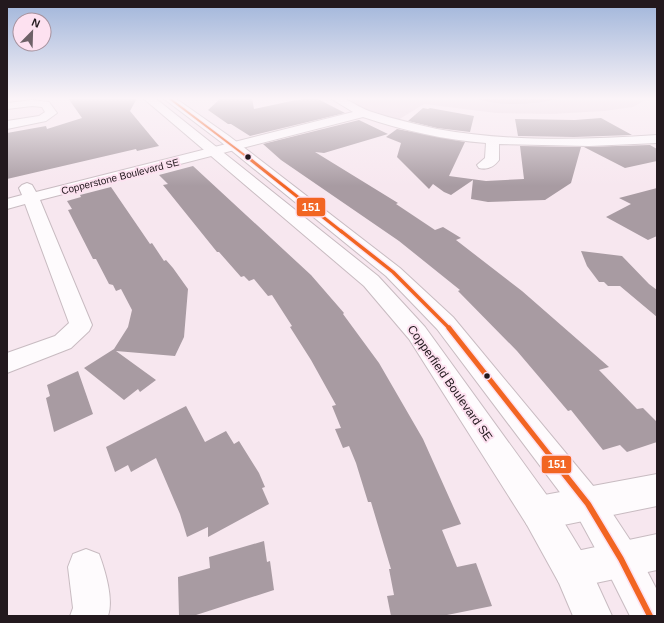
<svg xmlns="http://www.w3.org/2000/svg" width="664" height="623" font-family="Helvetica,sans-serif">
<rect width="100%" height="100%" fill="#f7e7ef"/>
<path fill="#e8d4de" d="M354,98H649L633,107L604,111L552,114L496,113L424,104L398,120L371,111L347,100Z"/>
<path fill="#d4b7c6" d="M473,98H563C533,105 502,107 473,98Z"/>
<g fill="#a89ba2">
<path d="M68,98H137L130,111L159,146L137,151L136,149L7,179V133L46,126L47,129L82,118Z"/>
<path d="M221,98H252L254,109L296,100L316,98L345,113L250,136L231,124H228L208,110Z"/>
<path d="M423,108L428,109L430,108L474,116L470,132L437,128L408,121Z"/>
<path d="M601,118L632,135L574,137L518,136L515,119L575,120Z"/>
<path d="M359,120L388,134L324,153L315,152L398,203L396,204L435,230L443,227L461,238L456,240L522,291L609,367L599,370L637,409L643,408L657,422V442L627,452L620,445L603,450L571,410L568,411L517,351L458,291L460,290L399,241L281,160L263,144Z"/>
<path d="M397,129L465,142L449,176L486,181L524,179L520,146L581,147L571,183L545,200L488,202L471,199L473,180L451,195L444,192L433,184L429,189L397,157L401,143L386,137Z"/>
<path d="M650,145L657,149V161L625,168L584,147Z"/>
<path d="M193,166L311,275L344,313L343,314L379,363L423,439L461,524L442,530L457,567L476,563L492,606L442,616H391L387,596L394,595L389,569H391L371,502H368L356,463L349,446L343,448L335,429L341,428L332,406L336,405L311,360L290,327L292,326L272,295L268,296L254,279L249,281L244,276L241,277L219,252H217L163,185L168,184L159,175Z"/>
<path d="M111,187L150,244L152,243L164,261L166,260L173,268L188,289L184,337L175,356L116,351L156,380L140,392L138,389L124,400L84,368L114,349L128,327L132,310L121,289L116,291L113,285L109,284L96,259H93L68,210L72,209L67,201L81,197L80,195Z"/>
<path d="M657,188V236L648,240L606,217L631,204L619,198Z"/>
<path d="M581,251L622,256L649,284L657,290V317L620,286H608L604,282H599L587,266Z"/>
<path d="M78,371L93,414L54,432L46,398L50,396L47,385Z"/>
<path d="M186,406L205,442L226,431L234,444L239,441L259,473L265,487L262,488L269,504L208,537V527L187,537L180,514L156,458L131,472L128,465L115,472L106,447Z"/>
<path d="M264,541L267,562L270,561L274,590L193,616H179L178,577L210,568L209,557Z"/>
</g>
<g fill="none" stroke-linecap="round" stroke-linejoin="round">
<g stroke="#c8bbc1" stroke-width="2">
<g id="minor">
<path d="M330,98C335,98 341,97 345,99C354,103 362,109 372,112C393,119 415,124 437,129C509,142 584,140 657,135V143L589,146L499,144V160C494,167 487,170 479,168L477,165L485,158L486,143C445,140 402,130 363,117L40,200L92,325L89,331L71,348L7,373V353L55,336L69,323L25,204L7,209V199L22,195L19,188L22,185L27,183L32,185L36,192L353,112Z"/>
<path d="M32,100L49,102L57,113L46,121L7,129V121L39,116L45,112L42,107L32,106L7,109V103Z"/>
<path d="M657,474V506L539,530L527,525L522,513L527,501L539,496Z"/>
<path d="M657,534V570L572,588L559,583L554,570L559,557L572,552Z"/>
<path d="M86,549L99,554C105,570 114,600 108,616H70L73,608L68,567L73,554Z"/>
</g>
</g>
<g stroke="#c8bbc1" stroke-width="2">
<g id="tertiary">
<path d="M143,98H155L378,276L425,327L551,501L585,557L612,616H573L559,583L527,525L409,339L364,286Z"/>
<path d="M163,98H175L229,136L400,268L453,317L599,493L634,546L657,590V616H630L608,572L577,515L437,329L386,276L221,142Z"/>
</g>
</g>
<use href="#minor" fill="#fefbfd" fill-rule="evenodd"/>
<use href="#tertiary" fill="#fefbfd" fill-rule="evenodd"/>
<g stroke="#fde1f0" stroke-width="3.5">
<path id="bus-1-far4" d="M169,98L247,157"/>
</g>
<g stroke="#fde1f0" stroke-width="5">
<path id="bus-1-far3" d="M246,156L342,232"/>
</g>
<g stroke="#fde1f0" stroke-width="6">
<path id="bus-1-far2" d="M341,231L393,272L450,329"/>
</g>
<g stroke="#fde1f0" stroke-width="8">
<path id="bus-1-far1" d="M449,328L551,457"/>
</g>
<g stroke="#fde1f0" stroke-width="9">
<path id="bus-1" d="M550,456L588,504L621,559L650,616"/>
</g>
<use href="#bus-1-far4" stroke="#f26522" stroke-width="2"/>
<use href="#bus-1-far3" stroke="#f26522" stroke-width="3"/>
<use href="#bus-1-far2" stroke="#f26522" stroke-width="3.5"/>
<use href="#bus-1-far1" stroke="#f26522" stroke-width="5"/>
<use href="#bus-1" stroke="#f26522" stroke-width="6"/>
</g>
<linearGradient id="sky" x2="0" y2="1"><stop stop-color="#a0b5da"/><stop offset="0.53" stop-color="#fbf4f8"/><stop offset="1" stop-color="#fbf4f8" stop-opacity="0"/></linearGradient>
<rect width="664" height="186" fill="url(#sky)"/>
<g fill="#23191e" stroke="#fde1f0" stroke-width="1.5">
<circle cx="248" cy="157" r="3.5"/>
<circle cx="487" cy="376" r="3.5"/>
</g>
<g text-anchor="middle" stroke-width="4" stroke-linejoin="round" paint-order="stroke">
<g font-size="10" fill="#23191e" stroke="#fde1f0">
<text transform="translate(120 176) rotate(-14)" y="4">Copperstone Boulevard SE</text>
</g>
<g font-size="12" fill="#23191e" stroke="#fde1f0">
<text transform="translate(450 383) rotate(55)" y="4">Copperfield Boulevard SE</text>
</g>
</g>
<g stroke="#fde1f0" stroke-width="1.5">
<rect x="296" y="197" width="30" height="20" rx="4" fill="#f26522"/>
<rect x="541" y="455" width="31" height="19" rx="4" fill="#f26522"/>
</g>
<g font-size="11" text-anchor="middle" font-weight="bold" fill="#fff">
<text x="311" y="211">151</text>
<text x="557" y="468">151</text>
</g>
<rect width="664" height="623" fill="none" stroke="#23191e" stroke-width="16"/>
<g transform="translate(32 32) rotate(23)"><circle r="19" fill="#fde1f0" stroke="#a6919c"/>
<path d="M0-3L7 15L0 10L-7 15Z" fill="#6d6167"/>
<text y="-6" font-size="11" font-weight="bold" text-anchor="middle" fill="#23191e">N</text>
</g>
</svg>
